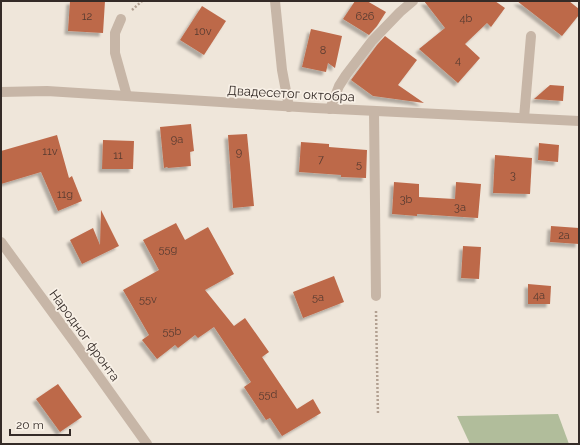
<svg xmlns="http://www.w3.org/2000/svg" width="580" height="445" font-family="Raleway,sans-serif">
<defs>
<filter id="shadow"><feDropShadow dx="-3.5" dy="3.5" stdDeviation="1" flood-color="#0004"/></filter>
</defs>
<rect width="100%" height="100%" fill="#efe6da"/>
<path fill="#b1bd9b" d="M558,414L569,444H470L457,416Z"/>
<g fill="#bd694a" filter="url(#shadow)">
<path d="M70,1H105L103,33L68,31Z"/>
<path d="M355,1H367L386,12L377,26L369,35L343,19Z"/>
<path d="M424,1H495L505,8L491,27L487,23L465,44L480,58L458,83L419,49L445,28Z"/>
<path d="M517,1H569L579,9V15L562,36Z"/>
<path d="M202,6L226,21L204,55L180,40Z"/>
<path d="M311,29L342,36L335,68L328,63L326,72L302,67Z"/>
<path d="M385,36L417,60L398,85L424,103L373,96L351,80L377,45Z"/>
<path d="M550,85L564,86L563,101L534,99Z"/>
<path d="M191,124L194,151L190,152L191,166L168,168L167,167L164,168L160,127Z"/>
<path d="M247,134L254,206L233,208L228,135Z"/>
<path d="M57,135L69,178L72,176L82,201L58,211L41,172L1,184V151Z"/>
<path d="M103,140L134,141L133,169H102Z"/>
<path d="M301,142L329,144V147L367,150L366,178L341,177V175L299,172Z"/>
<path d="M539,143L559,145L558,162L538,160Z"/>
<path d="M495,155L532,158L530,194L493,193Z"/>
<path d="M394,182L419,184V197L455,199L456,182L481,184L478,218L417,214V216L392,214Z"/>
<path d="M101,210L119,246L82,264L70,240L93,228L100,245Z"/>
<path d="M176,223L185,240L208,227L234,274L205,290L234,326L245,318L269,352L262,357L297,409L313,399L321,413L282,436L270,418L266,420L244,387L251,382L214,327L198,338L195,335L178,348L175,345L157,359L142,340L149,335L123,290L159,270L143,240Z"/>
<path d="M551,226L579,228V244L550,242Z"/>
<path d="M463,246L481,247L479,279L461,278Z"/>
<path d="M334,276L344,302L303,318L293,292Z"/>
<path d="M528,284L551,286L550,304H528Z"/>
<path d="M58,384L82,417L60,432L36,399Z"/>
</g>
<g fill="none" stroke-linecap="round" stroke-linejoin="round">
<g stroke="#b2a091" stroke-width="2.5" stroke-dasharray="2 2" stroke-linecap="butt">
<path d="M132,10L142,1"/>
<path d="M376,311L378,415"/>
</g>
<g stroke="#c7b6a7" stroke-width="10">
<path d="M275,1L282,70L289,107"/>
<path d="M121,19L115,33V53L127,96"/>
<path d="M1,92L47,91L315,108L579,121"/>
<path d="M330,109L339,86L346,75L372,41L400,12L413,1"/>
<path d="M374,111L376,296"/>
<path d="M524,118L531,36"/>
<path d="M1,242L77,346L147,444"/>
</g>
</g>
<g text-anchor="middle" stroke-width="3.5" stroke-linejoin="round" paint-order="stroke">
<g font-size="11" fill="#563a30">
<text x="87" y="20">12</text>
<text x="365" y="20">626</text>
<text x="466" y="22">4b</text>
<text x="203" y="35">10v</text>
<text x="323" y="54">8</text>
<text x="458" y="64">4</text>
<text x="177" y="143">9a</text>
<text x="50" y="155">11v</text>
<text x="239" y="156">9</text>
<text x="118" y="159">11</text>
<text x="321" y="163">7</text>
<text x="359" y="168">5</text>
<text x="513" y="179">3</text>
<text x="65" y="198">11g</text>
<text x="406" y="203">3b</text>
<text x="460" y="211">3a</text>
<text x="564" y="239">2a</text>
<text x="168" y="253">55g</text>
<text x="539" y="299">4a</text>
<text x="318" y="301">5a</text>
<text x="148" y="303">55v</text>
<text x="172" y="335">55b</text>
<text x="268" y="398">55d</text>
</g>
<g font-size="13" fill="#342b27" stroke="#f8f0e6">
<text transform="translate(291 93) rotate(3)" y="5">Двадесетог октобра</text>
<text transform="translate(85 335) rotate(54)" y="5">Народног фронта</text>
</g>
</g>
<rect width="580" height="445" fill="none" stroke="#342b27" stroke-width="4"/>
<path d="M10 429v6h60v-6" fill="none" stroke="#342b27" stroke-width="2"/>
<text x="16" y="429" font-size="12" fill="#342b27" stroke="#f8f0e6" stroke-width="3" paint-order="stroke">20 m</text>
</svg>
